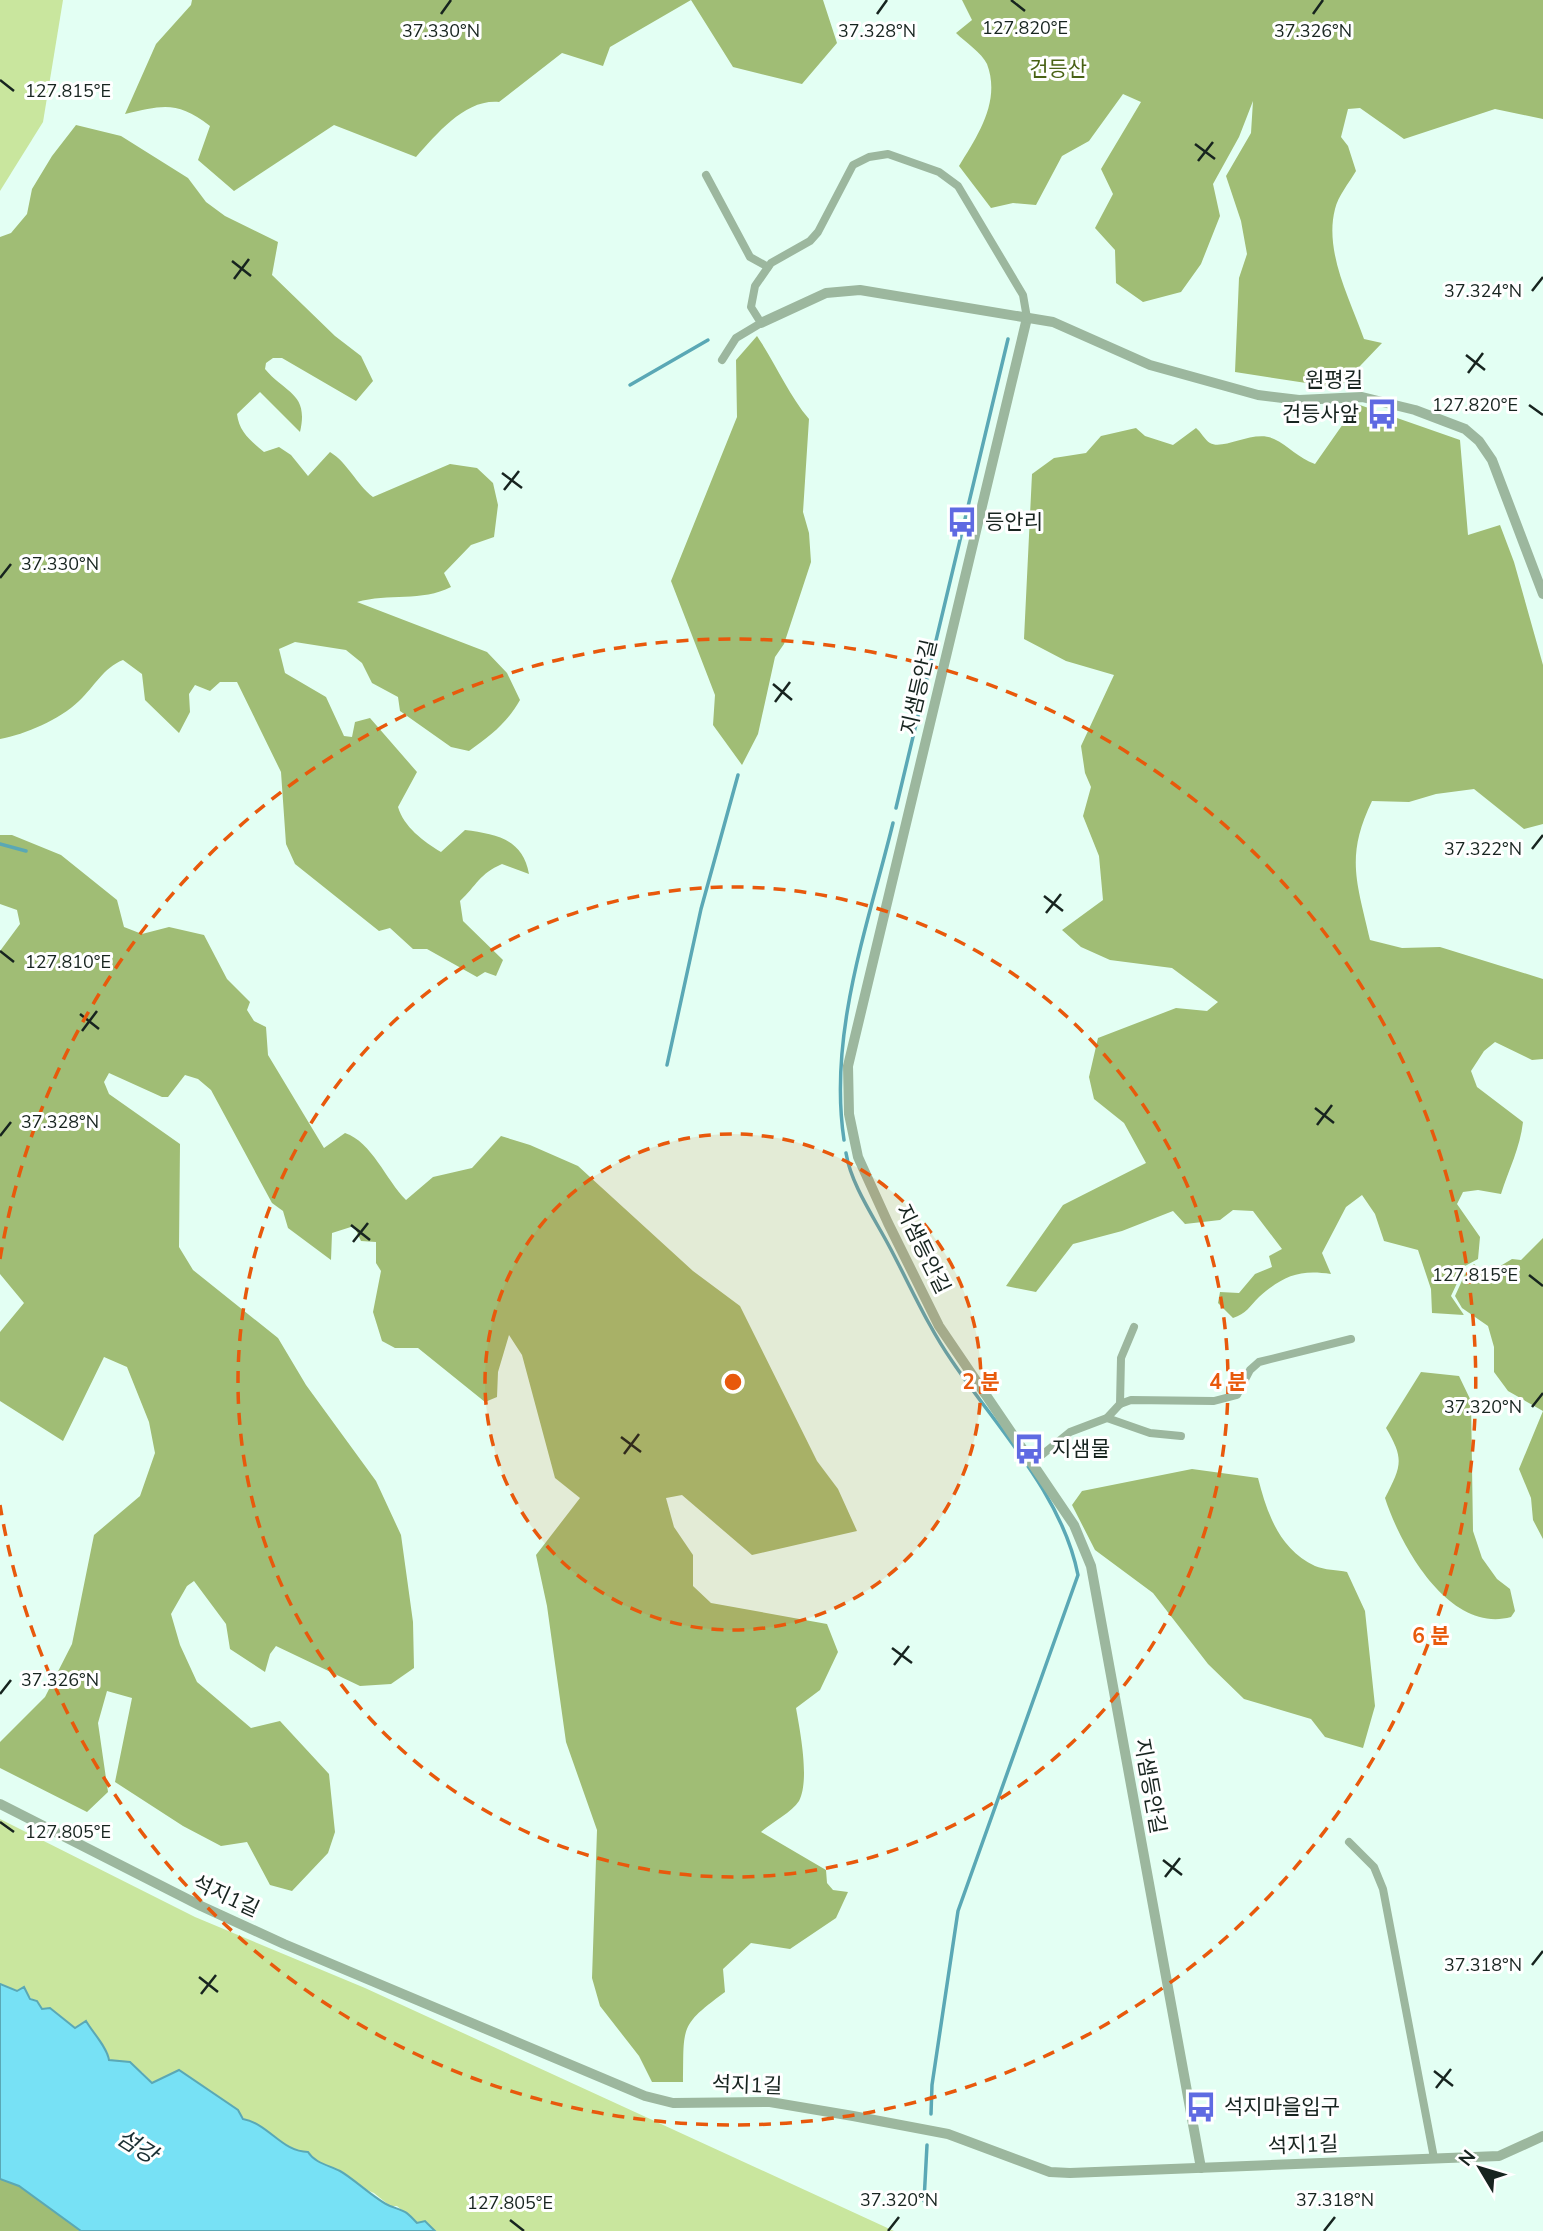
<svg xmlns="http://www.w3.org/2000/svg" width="1543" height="2231" font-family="'Nunito Sans','Noto Sans KR',sans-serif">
<rect width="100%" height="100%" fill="#e3fff3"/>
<g fill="#c9e69e">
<path d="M0,0H63L43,122L0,191Z"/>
<path d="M0,1819L195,1917L365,1988L894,2231H435L425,2221L417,2223L397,2206H390L374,2193L360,2187L343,2172L313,2161L308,2152C286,2152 248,2129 238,2110L179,2071L153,2083L142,2072L109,2060C108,2047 93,2033 86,2021L75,2028L50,2008L42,2009L27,1994L0,1984Z"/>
</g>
<g fill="#a0bd75">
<path d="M192,0H823L837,43L802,84L733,67L691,0L610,47L603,66L562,53L499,102C465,99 438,133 416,157L334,125L234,191L198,160L210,126C177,101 164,105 125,114L156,44L191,5Z"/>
<path d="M962,0H1543V119L1495,109L1404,139L1360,108L1348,109L1341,137L1348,146L1356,171C1349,183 1338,196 1335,209C1324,252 1350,299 1364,339L1382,343L1339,388L1235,372L1239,278L1247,254L1241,221L1226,176L1251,133L1253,101L1239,137L1213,184L1220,216L1201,264L1181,292L1143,302L1116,283L1115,250L1095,228L1113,194L1101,169L1141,102L1123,94L1089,141L1062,156L1036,205L1013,203L991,208L959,166C978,135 1001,101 987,64C982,53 965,42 956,33L972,20Z"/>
<path d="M76,125L121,136L188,178L206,202L225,216L278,242L272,275L335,336L361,356L373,381L356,401L282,358H273L266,363L265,369C286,394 309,393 300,432L260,392L237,414C239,432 251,441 264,452L279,447L291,455L308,476L330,452C348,463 356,484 373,497L450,464L477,468L493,483L498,505L494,537L471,545L444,573L451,587C422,602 388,593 357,602L487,652L507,673L520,700C507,723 491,735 469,751L451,747L400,711L398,697L372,683L362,663L346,650L295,642L279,649L285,673L326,697L344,736L352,737L355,722L370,718L417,772L398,807C404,827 423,841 441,852L465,830C496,834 523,839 529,874L502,864C479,874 477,885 460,901L463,921L503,960L496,976L485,972L477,977L427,949H413L390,928L379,931L295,864L286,844L281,772L237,682H220L210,691L195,685L189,694L190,712L179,733L145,700L142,674L123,660C103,668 95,686 79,701C59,720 26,734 0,739V237L11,233L27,214L32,189L52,156Z"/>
<path d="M757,336C776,364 788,394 809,419L803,512L809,533L811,562L784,644L775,657L758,734L742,765L713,725L715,695L671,581L737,417L736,360Z"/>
<path d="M1357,404L1460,440L1468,535L1500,525L1514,562L1543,665V824L1524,829L1474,789L1436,794L1409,802L1372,801C1345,857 1357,882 1370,940L1402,948L1440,947L1543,979V1059L1532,1060L1495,1042L1484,1051L1471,1071L1477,1087L1523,1122C1520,1148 1509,1169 1501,1194L1478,1190L1463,1192L1457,1204L1480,1237L1478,1259L1465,1266L1451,1296L1464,1315L1432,1313L1431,1289L1418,1250L1384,1241L1375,1214L1362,1195L1346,1207L1322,1253L1331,1274C1299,1269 1283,1276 1259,1297C1250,1306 1246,1314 1233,1318L1218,1303L1220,1292L1239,1293L1255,1274L1272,1267L1269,1256L1282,1249L1253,1211L1233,1210L1220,1220L1185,1224L1173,1211L1122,1231L1073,1244L1036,1292L1006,1286L1063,1205L1146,1163L1124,1123L1094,1099L1089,1077L1098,1038L1176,1008L1207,1011L1218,1002L1172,968L1110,960L1081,947L1062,930L1103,900L1099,856L1083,816L1091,787L1085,773L1081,746L1114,675L1066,661L1024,639L1032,474L1054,458L1086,453L1101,436L1136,428L1145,436L1173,445L1196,428C1201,432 1205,440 1210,443C1223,451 1254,429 1274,439C1289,446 1298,458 1315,464Z"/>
<path d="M0,835H12L61,855L117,900L124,927L142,934L169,927L204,935L227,979L250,1002L247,1010L254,1021L266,1027L268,1055L324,1148L345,1133C372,1142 386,1180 406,1200L433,1177L472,1168L501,1136L530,1145L578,1166L693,1271L740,1306L817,1461L838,1489L857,1531L752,1555L682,1495L666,1498L674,1527L693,1555V1586L711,1603L827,1624L838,1652L820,1690L796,1708C800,1731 810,1780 799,1801C792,1812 771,1823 761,1832L826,1870L827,1883L833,1890L848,1892L836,1918L790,1949L751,1943L723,1969L725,1992C679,2026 684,2026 683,2082H652L639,2056L600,2006L592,1978L597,1830L566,1742L547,1606L536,1555L580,1498L555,1478L522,1355L509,1335L498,1372L497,1397L485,1402L418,1348H395L382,1341L373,1312L381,1271L376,1263V1242L361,1241L354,1226L332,1233L331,1260L288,1228L283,1211L272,1203L211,1090L198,1079L185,1075L168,1097H162L109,1073L104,1082L109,1094L180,1144L179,1247L193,1270L278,1338L306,1385L376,1481L401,1535L413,1622L414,1668L391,1684L360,1686L276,1646L270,1654L265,1672L230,1649L226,1624L194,1581L187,1586L171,1614L180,1645L197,1682L251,1728L280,1721L329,1774L335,1832L328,1853L292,1891L270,1885L247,1842L221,1846L183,1826L115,1782L132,1698L107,1691L98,1723L108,1792L87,1812L0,1768V1742L45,1697L72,1644L94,1535L140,1496L155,1453L149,1422L127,1367L104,1357L63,1441L0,1401V1332L24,1303L0,1274V951L20,924L17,910L0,904Z"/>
<path d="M1543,1238V1539L1533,1520L1531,1498L1519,1469L1543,1411L1508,1391L1494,1372V1347L1488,1326L1462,1308L1455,1296L1465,1274L1474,1264L1487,1274L1512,1259L1521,1260Z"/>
<path d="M1421,1372L1459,1376L1471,1401L1473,1531L1482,1558L1497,1579L1510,1589L1515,1611L1511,1617C1449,1634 1400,1545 1385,1498C1401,1466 1405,1460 1386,1428Z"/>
<path d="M1192,1469L1258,1478C1267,1513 1279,1549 1315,1566C1324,1570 1338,1570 1347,1572L1365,1611L1375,1706L1363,1748L1325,1737L1311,1719L1244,1699L1208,1664L1153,1593L1095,1550L1072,1505L1082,1491Z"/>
<path d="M0,2179L19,2186L81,2231H0Z"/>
</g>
<path fill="#77e1f5" stroke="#5aa8b5" stroke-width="2" d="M0,1984L17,1991L24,1987L30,1999L37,2001L42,2009L50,2008L75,2028L86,2021C93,2033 107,2047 109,2060L130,2062L152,2083L179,2070L238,2110L243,2119C269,2124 282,2152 308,2152C315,2163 328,2165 340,2171C353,2178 377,2201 390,2206C406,2212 405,2210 417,2223L425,2221L435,2231H81L19,2186L0,2179Z"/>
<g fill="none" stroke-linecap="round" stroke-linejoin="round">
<g stroke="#5aa8b5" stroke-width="3.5">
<path d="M630,385L708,340"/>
<path d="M896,808L1008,339"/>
<path d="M0,844L26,851"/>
<path d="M667,1065L701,909L738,775"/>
<path d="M844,1140C828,1034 868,925 893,823"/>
<path d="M846,1153C851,1184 873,1216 888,1244C909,1283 927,1325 952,1361C997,1428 1062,1494 1078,1575L958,1911L932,2085L931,2114"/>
<path d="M924,2201L927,2145"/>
</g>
<g stroke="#9cb79e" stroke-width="8">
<path d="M706,175L750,257L768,267"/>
<path d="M722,360L736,338L761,323L751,307L755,286L771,263L810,241L818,232L853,165L869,157L888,154L939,172L958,186L1023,295L1027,318"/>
<path d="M1120,1404L1121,1358L1134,1327"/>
<path d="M1107,1418L1150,1433L1181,1436"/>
<path d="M1032,1463L1070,1432L1107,1418L1120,1404L1131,1400L1214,1401L1237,1395L1250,1370L1259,1362L1351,1339"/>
<path d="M1349,1842L1374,1867L1383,1889L1434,2158"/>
</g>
<g stroke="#9cb79e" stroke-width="10">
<path d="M1027,318L848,1066L849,1114L858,1157L888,1223L939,1326L1074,1525L1091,1566L1201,2168"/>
<path d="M761,323L826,293L860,290L1053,322L1150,365L1258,395L1299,400L1362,397L1415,410L1465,429L1479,441L1492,460L1543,594"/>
<path d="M0,1804L201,1906L284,1944L645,2096L673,2103L770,2102L853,2116L948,2134L1050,2172L1070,2173L1499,2156L1543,2136"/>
</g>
</g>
<path fill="none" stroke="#17241f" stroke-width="2.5" d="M1011,0L1025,11M441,14L451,0M877,14L887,0M1313,14L1323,0M0,80L14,91M1195,144L1215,159M1198,161L1213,142M232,261L251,276M234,279L249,259M1532,291L1543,277M1466,355L1485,370M1468,373L1483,353M1529,405L1543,415M502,473L522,488M504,490L519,471M0,578L11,564M773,684L792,700M775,702L790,682M1532,849L1543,835M1044,896L1063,911M1046,913L1061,894M0,951L14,962M80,1014L99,1029M82,1031L97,1011M1315,1108L1334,1123M1317,1125L1332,1105M0,1136L11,1122M351,1225L370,1240M353,1242L368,1223M1529,1275L1543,1286M1532,1407L1543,1393M621,1437L641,1452M624,1454L639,1434M892,1648L912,1663M894,1665L909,1646M0,1694L11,1680M0,1822L14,1832M1163,1860L1182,1875M1165,1877L1180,1858M1532,1965L1543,1951M199,1977L218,1992M201,1994L216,1975M1434,2071L1453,2086M1436,2088L1451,2069M510,2220L524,2231M888,2231L899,2217M1324,2231L1335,2217"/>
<circle cx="733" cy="1382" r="248" fill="#e8590c" fill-opacity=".12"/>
<g fill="none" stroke="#e8590c" stroke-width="3.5" stroke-dasharray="12 9">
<circle cx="733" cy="1382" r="248"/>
<circle cx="733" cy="1382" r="495"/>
<path d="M0 1259A743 743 0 1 1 0 1505"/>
</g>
<defs>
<g id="bus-bare" transform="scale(2.415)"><path d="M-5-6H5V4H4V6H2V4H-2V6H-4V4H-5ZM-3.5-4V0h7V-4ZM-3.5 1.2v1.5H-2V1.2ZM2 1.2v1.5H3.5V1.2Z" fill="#5f6ae2" stroke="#fff" stroke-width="2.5" paint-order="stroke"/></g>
</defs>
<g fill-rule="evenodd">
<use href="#bus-bare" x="1382" y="414"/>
<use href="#bus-bare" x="962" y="522"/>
<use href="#bus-bare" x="1029" y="1449"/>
<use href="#bus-bare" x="1201" y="2107"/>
</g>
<g text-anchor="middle" stroke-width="6" stroke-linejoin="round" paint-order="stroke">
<g font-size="21" fill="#496215" stroke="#fff">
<text x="1058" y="76">건등산</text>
</g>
<g font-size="21" fill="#17241f" stroke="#fff">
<text x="1334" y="387">원평길</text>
<text transform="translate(919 687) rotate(-77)" y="7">지샘등안길</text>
<text transform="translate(923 1249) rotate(64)" y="7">지샘등안길</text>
<text transform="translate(1150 1786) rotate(80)" y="7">지샘등안길</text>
<text transform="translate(226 1896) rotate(25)" y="7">석지1길</text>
<text transform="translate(747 2085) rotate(2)" y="7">석지1길</text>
<text transform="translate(1303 2145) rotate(-2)" y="7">석지1길</text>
</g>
<g font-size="21" fill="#17241f" stroke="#fff" text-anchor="start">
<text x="1359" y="421" text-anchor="end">건등사앞</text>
<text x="985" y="529">등안리</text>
<text x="1052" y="1456">지샘물</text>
<text x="1224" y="2114">석지마을입구</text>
</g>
<g font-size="23" font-style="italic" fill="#1b2f33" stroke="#fff">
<text transform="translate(137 2146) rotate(32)" y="8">섬강</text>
</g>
</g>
<g font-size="18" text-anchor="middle" fill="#17241f" stroke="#fff" stroke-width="6" stroke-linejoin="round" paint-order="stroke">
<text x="1025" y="34">127.820°E</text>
<text x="441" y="37">37.330°N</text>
<text x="877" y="37">37.328°N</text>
<text x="1313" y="37">37.326°N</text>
<text x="68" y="97">127.815°E</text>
<text x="1483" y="297">37.324°N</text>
<text x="1475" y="411">127.820°E</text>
<text x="60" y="570">37.330°N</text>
<text x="1483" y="855">37.322°N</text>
<text x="68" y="968">127.810°E</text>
<text x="60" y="1128">37.328°N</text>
<text x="1475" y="1281">127.815°E</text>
<text x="1483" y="1413">37.320°N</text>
<text x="60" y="1686">37.326°N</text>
<text x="68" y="1838">127.805°E</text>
<text x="1483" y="1971">37.318°N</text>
<text x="899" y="2206">37.320°N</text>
<text x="1335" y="2206">37.318°N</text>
<text x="510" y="2209">127.805°E</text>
</g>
<circle cx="733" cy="1382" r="10" fill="#e8590c" stroke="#fff" stroke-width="3.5"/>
<g font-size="21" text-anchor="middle" font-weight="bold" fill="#e8590c" stroke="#fff" stroke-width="6" stroke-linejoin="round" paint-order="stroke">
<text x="981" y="1389">2 분</text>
<text x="1228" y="1389">4 분</text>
<text x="1431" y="1643">6 분</text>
</g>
<g transform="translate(1480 2168) rotate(308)" stroke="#ffffff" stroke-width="5" paint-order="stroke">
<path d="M0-5L12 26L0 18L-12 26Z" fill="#17241f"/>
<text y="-10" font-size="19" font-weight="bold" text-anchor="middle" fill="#17241f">N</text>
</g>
</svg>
